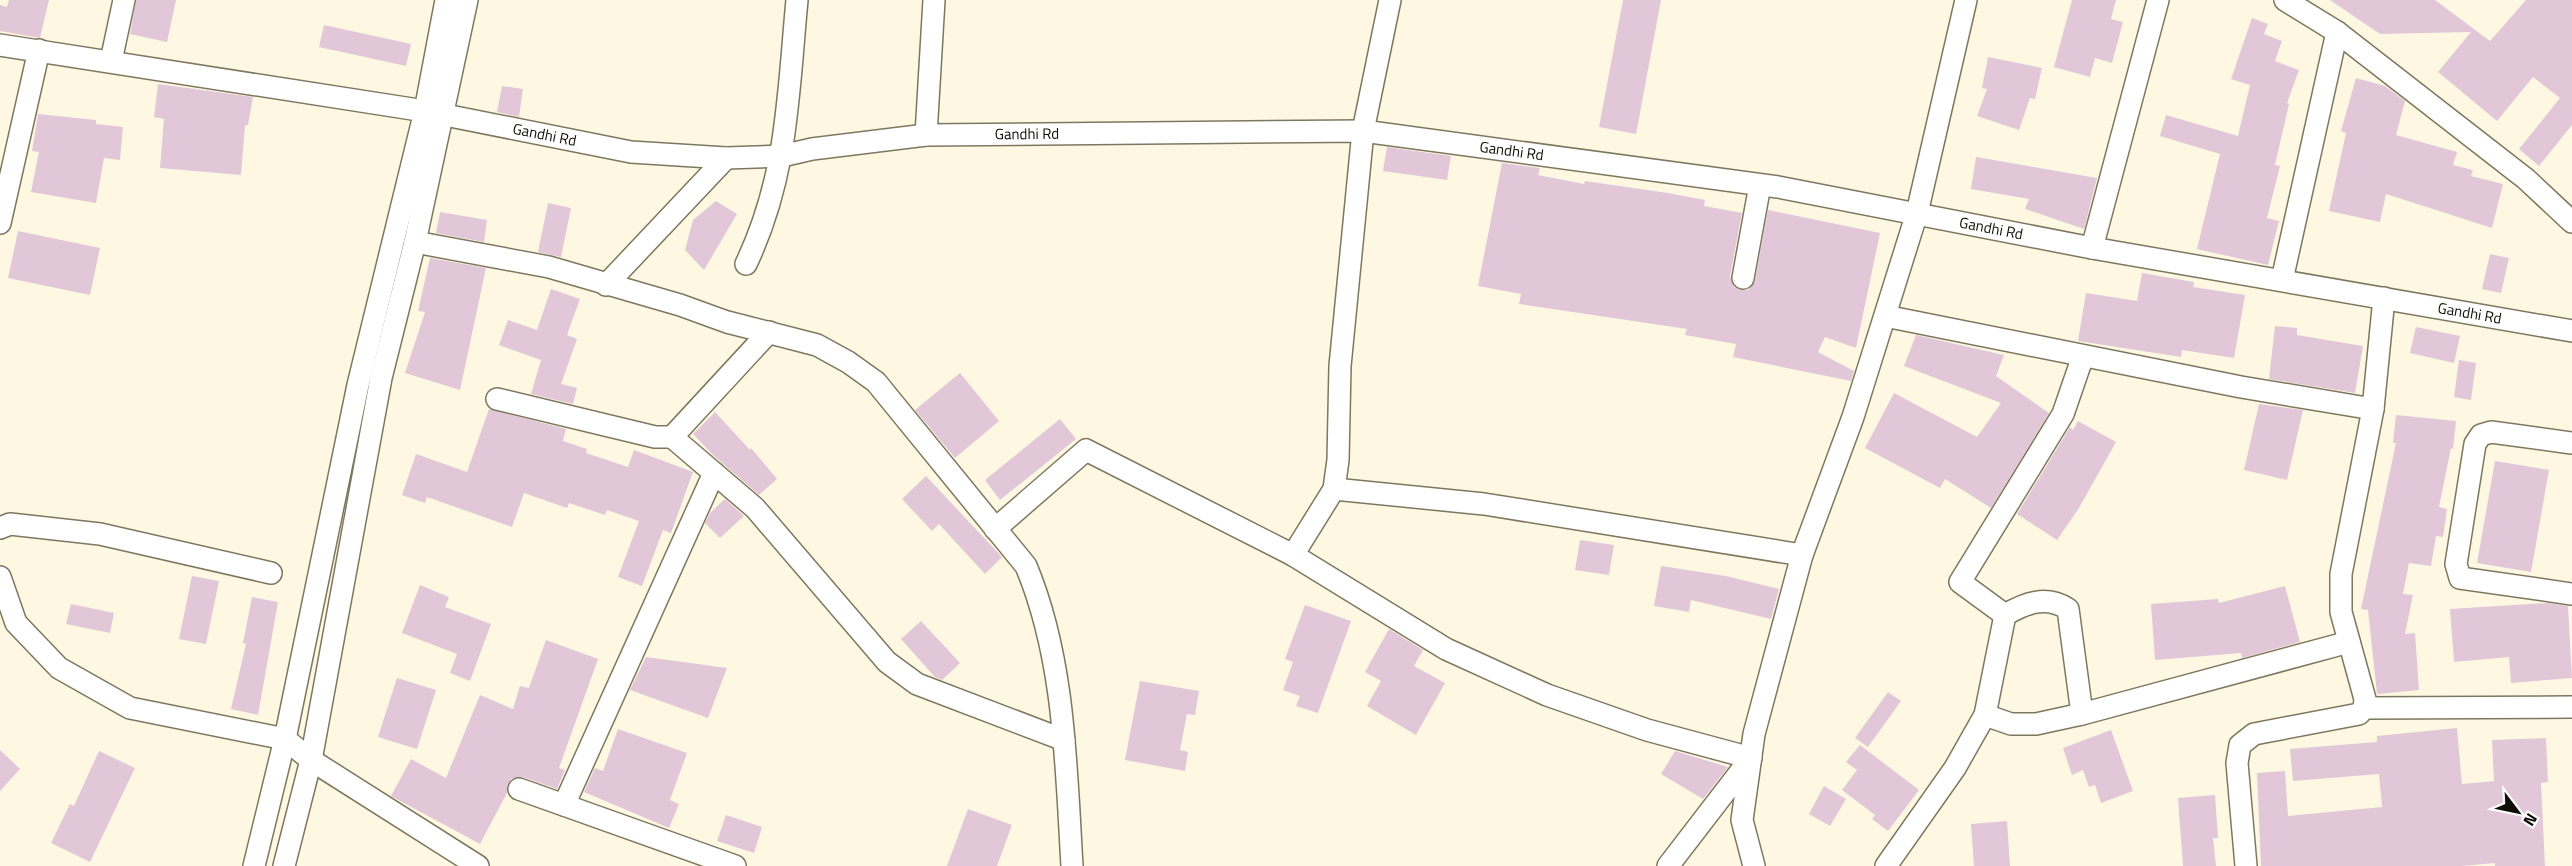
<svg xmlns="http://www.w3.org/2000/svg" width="2572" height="866" font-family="'Titillium Web',sans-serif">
<rect width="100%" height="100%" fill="#fef8e3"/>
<g fill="#e1c7d8">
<path d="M9,0H49L40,38L0,31V5L7,7Z"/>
<path d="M136,0H176L167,42L130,34Z"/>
<path d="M1623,0H1661L1636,134L1599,127Z"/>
<path d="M2072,0H2116L2111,19L2123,22L2112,63L2095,58L2090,77L2054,67Z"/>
<path d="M2330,0H2435L2490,41L2526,0H2572V125L2539,166L2519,149L2560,98L2533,77L2497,121L2438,72L2471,32L2380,34Z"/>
<path d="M2252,18L2268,24L2264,34L2282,41L2275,61L2299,70L2287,103L2289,104L2275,165L2280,166L2267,218L2279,221L2268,265L2197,249L2220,154L2160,136L2166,115L2238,136L2250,85L2231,79Z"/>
<path d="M324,25L411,44L406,66L319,47Z"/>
<path d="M1988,57L2042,68L2035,99L2030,98L2019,130L1977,116L1987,89L1982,88Z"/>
<path d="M2356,78L2385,86L2405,101L2396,135L2457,152L2453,165L2473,170L2471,176L2503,184L2492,228L2386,194L2380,222L2329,211L2346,133L2341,131Z"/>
<path d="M158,84L253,97L248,125H245L241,175L160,168L164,119L154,117Z"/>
<path d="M502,86L523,89L519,117L497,112Z"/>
<path d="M38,114L96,120V124L123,127L120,160L104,158L96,203L31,192L39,152L32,151Z"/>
<path d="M1387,147L1451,156L1447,180L1383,171Z"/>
<path d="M1976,157L2097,178L2084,229L2025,209L2029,199L1971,189Z"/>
<path d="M1502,163L1540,168L1538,175L1584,184L1585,181L1668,193L1705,200L1704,206L1742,213L1730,276L1734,287L1740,290H1748L1755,281L1768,210L1880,233L1856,348L1825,337L1818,352L1854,371L1851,381L1733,357L1736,344L1685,335L1687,329L1519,304L1521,294L1478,286Z"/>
<path d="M716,201L737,214L704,270L685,250L693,220Z"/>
<path d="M548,203L571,208L561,257L538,252Z"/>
<path d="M440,212L487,220L484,242L436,233Z"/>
<path d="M18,231L100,248L90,295L8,278Z"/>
<path d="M2490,254L2509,258L2501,293L2482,289Z"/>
<path d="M430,258L486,268L460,390L405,373L425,312L418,311Z"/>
<path d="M2142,273L2194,282L2193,287L2245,295L2234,358L2182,350L2181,357L2078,341L2086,293L2137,301Z"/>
<path d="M551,289L580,299L567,335L577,339L561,384L577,388L573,404L531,394L541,360L499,345L508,320L537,330Z"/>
<path d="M2275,326L2297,328V335L2363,346L2355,393L2269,379Z"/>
<path d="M2416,327L2460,336L2454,363L2410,353Z"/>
<path d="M1916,335L2004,355L1996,376L2049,413L1991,508L1945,479L1940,488L1865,448L1894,393L1977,437L2001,403L1904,366Z"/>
<path d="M2459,360L2476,363L2471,400L2454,397Z"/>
<path d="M960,373L999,421L955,458L915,410Z"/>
<path d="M2259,404L2303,410L2287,480L2244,470Z"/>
<path d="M489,409L566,429L563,441L587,449L586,453L628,467L634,450L693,472L671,533L663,530L642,586L618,577L639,521L607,510L605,515L569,503L567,508L524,493L512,527L427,497L425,503L402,495L416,454L467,472Z"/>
<path d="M715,412L750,450L751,448L777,479L759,495L713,455L693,434Z"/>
<path d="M2396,415L2456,421L2453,449L2451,448L2439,507L2447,509L2443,537L2436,536L2431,566L2409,563L2403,594L2413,595L2405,634L2415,633L2419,690L2377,694L2368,610L2361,609L2396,443H2393Z"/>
<path d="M1060,419L1076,439L1000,500L985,480Z"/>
<path d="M2078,421L2116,442L2079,508L2057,540L2017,514L2070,427L2073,430Z"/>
<path d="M2495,461L2549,470L2531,572L2477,563Z"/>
<path d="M926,476L1002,557L985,574L939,524L932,531L902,499Z"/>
<path d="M725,499L744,516L720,538L705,523L710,513Z"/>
<path d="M1580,540L1614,545L1609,575L1575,570Z"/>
<path d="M1661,566L1726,576L1779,589L1771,619L1691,600L1689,612L1654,606Z"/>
<path d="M192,576L219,581L206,644L179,639Z"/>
<path d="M420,585L449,597L445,607L491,624L470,681L450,673L457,654L402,633Z"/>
<path d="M2285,586L2300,642L2242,658L2241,653L2155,660L2151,604L2218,599L2219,603Z"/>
<path d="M252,597L278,602L258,715L231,709L246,644L243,643Z"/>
<path d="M2548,603L2568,606L2572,678L2511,683L2509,657L2454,662L2450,609Z"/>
<path d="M71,604L114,613L110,633L66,624Z"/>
<path d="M1305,605L1351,621L1318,713L1296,706L1300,696L1283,690L1293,662L1285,659Z"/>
<path d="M921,621L960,663L942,680L935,677L901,639Z"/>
<path d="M1389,629L1423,650L1414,666L1445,683L1416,735L1367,706L1381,681L1365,672Z"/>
<path d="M546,640L598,659L559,768L565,770L557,789L523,777L511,779L507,785V793L480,844L391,796L411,759L446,778L480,695L513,709L520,686L529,688Z"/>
<path d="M646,657L727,668L708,718L630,690Z"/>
<path d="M397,678L436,690L417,749L378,737Z"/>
<path d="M1140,681L1199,691L1195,715L1187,714L1180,750L1188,752L1185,771L1125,760Z"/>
<path d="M1888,692L1901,701L1868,747L1855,738Z"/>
<path d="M2457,728L2462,784L2494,781L2492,740L2546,738L2548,782L2541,783L2545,866H2495V863L2462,866H2261L2257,773L2285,771L2288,816L2382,807L2379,774L2293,781L2290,749L2377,742V736Z"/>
<path d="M618,729L687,753L670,800L679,804L669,828L584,792L595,768L603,771Z"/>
<path d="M2111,730L2133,791L2101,803L2095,785L2089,787L2083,770L2072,775L2063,748Z"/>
<path d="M1860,745L1919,790L1888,831L1872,819L1875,815L1842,790L1857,770L1846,762Z"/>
<path d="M0,750L20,769L0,791Z"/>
<path d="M99,751L135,768L90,862L51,843L70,804L74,806Z"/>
<path d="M1675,751L1728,767L1703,799L1661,774Z"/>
<path d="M1824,786L1846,799L1830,826L1809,814Z"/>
<path d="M2215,795L2218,838H2213L2216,866H2183L2178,798Z"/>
<path d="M968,809L1012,825L997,866H947Z"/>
<path d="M726,815L762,827L754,853L717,841Z"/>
<path d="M2007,821L2010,866H1974L1971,824Z"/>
</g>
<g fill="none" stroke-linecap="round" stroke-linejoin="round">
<g stroke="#7e775f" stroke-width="24">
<g id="minor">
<path d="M2285,0L2337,32L2526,179L2572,222"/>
<path id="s1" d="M0,45L425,111L631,152L726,158L782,156L812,149L926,135L1363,131L1778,187L2092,248L2572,331"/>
<path d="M111,61L124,0"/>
<path d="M926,135L934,0"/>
<path d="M0,223L39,50"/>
<path d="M415,242L549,267L680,305L727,322L817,345L848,362L876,382L1026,566C1065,659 1066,766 1072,866"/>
<path d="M2092,248L2158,0"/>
<path d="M746,264C788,176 788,94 797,0"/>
<path d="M1743,278L1760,185"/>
<path d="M2282,280L2337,32"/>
<path d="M606,285L726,158"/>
<path d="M1885,316L2241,387L2373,409"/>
<path d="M497,399L655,437H672L769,332"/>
<path d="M672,437L755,508L887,662L917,684L1064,740"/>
<path d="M2572,443L2491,432L2481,435L2475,444L2456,564L2460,578L2572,594"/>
<path d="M1334,489L1484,504L1802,555"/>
<path d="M0,528L10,524L100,534L271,573"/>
<path d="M995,529L1086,450L1293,555L1446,649L1547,695L1647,730L1751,758L1668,866"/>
<path d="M1293,555L1334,489L1338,460L1340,366L1363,131L1390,0"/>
<path d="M0,577L16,623L59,668L130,708L285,739L311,760L478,866"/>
<path d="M2005,615C2025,603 2046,595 2068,609L2082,714"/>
<path d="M2364,708L2572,707"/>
<path d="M1985,715L2011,724H2036L2082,714L2349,642"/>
<path d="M519,789L735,866"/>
<path d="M564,805L714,473"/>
<path d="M254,866L285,739L358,385L425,111L446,0"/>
<path d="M284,866L311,760L381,378L415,242L467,0"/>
<path d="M1754,866L1742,820L1754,734L1802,555L1853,417L1917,213L1966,0"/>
<path d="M1886,866L1955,768L1985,715L2005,615L1960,582L2063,414L2083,356"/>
<path d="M2246,866L2237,763L2240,745L2254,734L2359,714L2364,708L2365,699L2341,612V574L2373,409L2384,298"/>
</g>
</g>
<use href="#minor" stroke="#fff" stroke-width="21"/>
</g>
<g text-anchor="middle" stroke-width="4.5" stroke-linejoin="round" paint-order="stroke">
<g font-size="15" fill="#100d05" stroke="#fff">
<text dy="5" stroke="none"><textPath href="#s1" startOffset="1038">Gandhi Rd</textPath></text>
<text dy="5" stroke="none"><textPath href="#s1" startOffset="552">Gandhi Rd</textPath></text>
<text dy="5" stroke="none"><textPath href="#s1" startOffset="1524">Gandhi Rd</textPath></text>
<text dy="5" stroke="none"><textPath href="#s1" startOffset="2010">Gandhi Rd</textPath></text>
<text dy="5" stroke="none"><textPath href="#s1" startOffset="2496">Gandhi Rd</textPath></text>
</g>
</g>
<g transform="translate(2518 812) rotate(122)" stroke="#ffffff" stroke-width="4.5" paint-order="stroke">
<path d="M0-4.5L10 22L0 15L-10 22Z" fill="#100d05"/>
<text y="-9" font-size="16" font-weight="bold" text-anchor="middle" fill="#100d05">N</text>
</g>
</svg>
